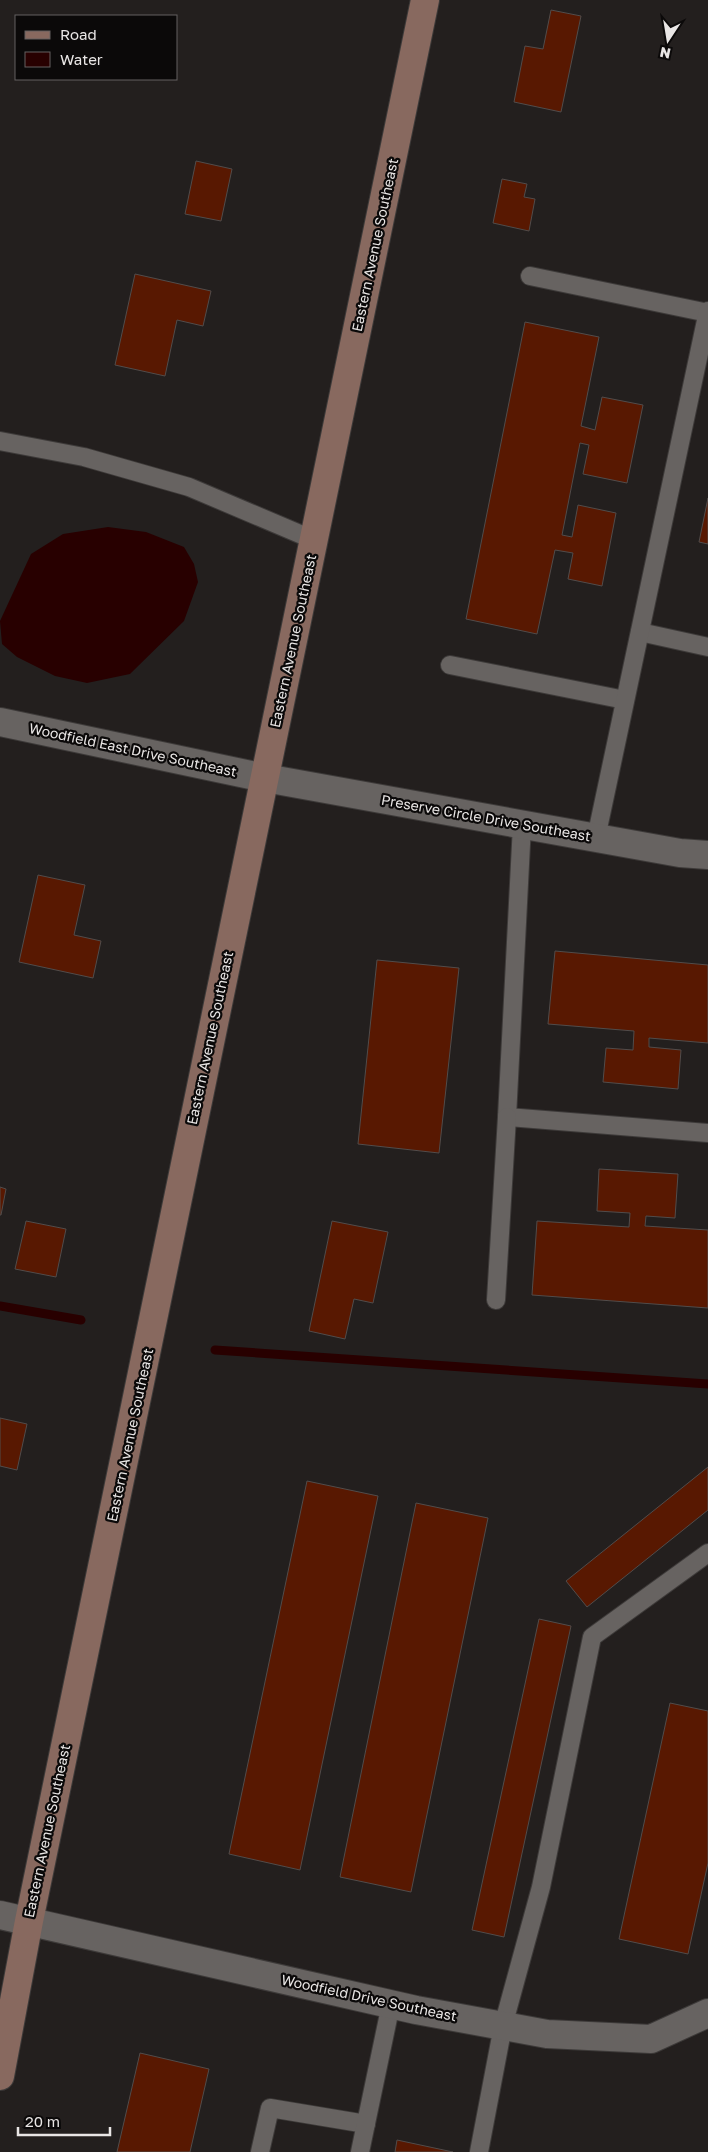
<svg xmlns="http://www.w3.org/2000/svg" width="708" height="2152" font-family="'Golos Text',sans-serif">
<rect width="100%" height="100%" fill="#231f1e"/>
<path fill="#280000" d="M108,527L146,532L184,547L194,564L198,582L184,621L130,674L87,683L55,676L17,657L2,644L0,621L31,554L63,534Z"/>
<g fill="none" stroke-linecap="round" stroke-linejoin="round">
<g stroke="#280000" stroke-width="9">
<path d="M0,1306L81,1320"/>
<path d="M215,1350L708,1384"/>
</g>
</g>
<g fill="#581801" stroke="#514c4b">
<path d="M551,10L581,16L561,112L514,102L525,46L543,49Z"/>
<path d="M196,161L232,169L221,221L185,214Z"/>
<path d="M502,179L527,184L524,197L535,199L529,231L493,223Z"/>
<path d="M135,274L211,291L203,326L177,320L165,376L115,365Z"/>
<path d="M525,322L599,337L581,426L595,430L602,397L643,405L627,483L583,474L589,445L580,443L562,535L572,537L578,505L616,513L602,586L568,579L573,553L555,550L537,634L466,619Z"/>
<path d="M708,498V544L699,542Z"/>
<path d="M38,875L85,885L74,935L101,941L93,978L19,962Z"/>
<path d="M555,951L708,965V1043L649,1038V1047L681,1050L678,1089L603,1082L606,1048L633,1050L634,1031L548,1024Z"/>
<path d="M377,960L459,968L439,1153L358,1144Z"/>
<path d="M599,1169L678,1174L675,1218L646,1216L645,1226L708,1230V1308L532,1295L537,1221L629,1227L630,1213L597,1211Z"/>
<path d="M0,1187L6,1189L1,1215H0Z"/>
<path d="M26,1221L66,1229L56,1277L15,1269Z"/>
<path d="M332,1221L388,1232L373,1303L354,1299L345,1339L309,1331Z"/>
<path d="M0,1418L27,1424L17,1470L0,1466Z"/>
<path d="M708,1467V1510L587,1607L566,1581Z"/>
<path d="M307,1481L378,1496L300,1870L229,1854Z"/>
<path d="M416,1503L488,1518L411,1892L340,1877Z"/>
<path d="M539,1619L571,1626L504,1937L472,1930Z"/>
<path d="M670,1703L708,1711V1863L688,1954L619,1939Z"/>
<path d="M140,2053L209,2069L190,2152H117Z"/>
<path d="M397,2140L453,2152H395Z"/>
</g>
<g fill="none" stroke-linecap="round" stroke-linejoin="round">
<g stroke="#3d3a39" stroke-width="20">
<g id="lane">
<path d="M530,276L708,313"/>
<path d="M0,441L84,457L189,487L314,540"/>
<path d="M640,632L708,647"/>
<path d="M450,665L625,700"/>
<path d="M522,825L507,1117L708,1133"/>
<path d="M596,838L708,311"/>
<path d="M496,1300L507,1117"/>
<path d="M260,2152L270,2108L366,2124"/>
<path d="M360,2152L391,2004"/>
<path d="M479,2152L503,2026L541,1887L592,1637L708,1553"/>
</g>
</g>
<g stroke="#3d3a39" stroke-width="30">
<g id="street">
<path d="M0,722L265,778L680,853L708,855"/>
<path d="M0,1915L416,2010L547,2034L651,2039L708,2013"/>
</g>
</g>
<g stroke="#3d3a39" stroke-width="30">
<path id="secondary" d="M0,2076L29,1921L425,0"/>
</g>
<use href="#lane" stroke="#676361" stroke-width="18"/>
<use href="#street" stroke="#676361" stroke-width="28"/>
<use href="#secondary" stroke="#88695f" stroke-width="28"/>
</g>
<g text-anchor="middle" stroke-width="4.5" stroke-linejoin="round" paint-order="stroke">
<g font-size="14" fill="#e9e6e5" stroke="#0b0909">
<text transform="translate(375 245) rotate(-78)" y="5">Eastern Avenue Southeast</text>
<text transform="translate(293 641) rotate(-78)" y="5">Eastern Avenue Southeast</text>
<text transform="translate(133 750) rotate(12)" y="5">Woodfield East Drive Southeast</text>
<text transform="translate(486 818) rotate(10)" y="5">Preserve Circle Drive Southeast</text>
<text transform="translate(210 1038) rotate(-78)" y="5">Eastern Avenue Southeast</text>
<text transform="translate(130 1435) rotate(-78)" y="5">Eastern Avenue Southeast</text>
<text transform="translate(47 1831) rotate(-78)" y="5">Eastern Avenue Southeast</text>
<text transform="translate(369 1998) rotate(12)" y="5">Woodfield Drive Southeast</text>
</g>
</g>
<rect x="15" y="15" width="162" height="65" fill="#0b0909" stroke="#646161"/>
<rect x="25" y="31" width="25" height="8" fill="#88695f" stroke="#646161"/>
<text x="60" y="40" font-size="15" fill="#e9e6e5">Road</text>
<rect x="25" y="52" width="25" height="15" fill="#280000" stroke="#646161"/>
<text x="60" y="65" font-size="15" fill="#e9e6e5">Water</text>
<g transform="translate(668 40) rotate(192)" stroke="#0b0909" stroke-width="4" paint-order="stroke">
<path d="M0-4L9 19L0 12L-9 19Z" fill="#e9e6e5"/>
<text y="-8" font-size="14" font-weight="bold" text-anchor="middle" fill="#e9e6e5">N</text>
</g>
<path d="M18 2127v8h92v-8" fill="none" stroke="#e9e6e5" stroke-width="2.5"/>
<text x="25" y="2127" font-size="15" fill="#e9e6e5" stroke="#0b0909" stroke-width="4" paint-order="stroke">20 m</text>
</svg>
